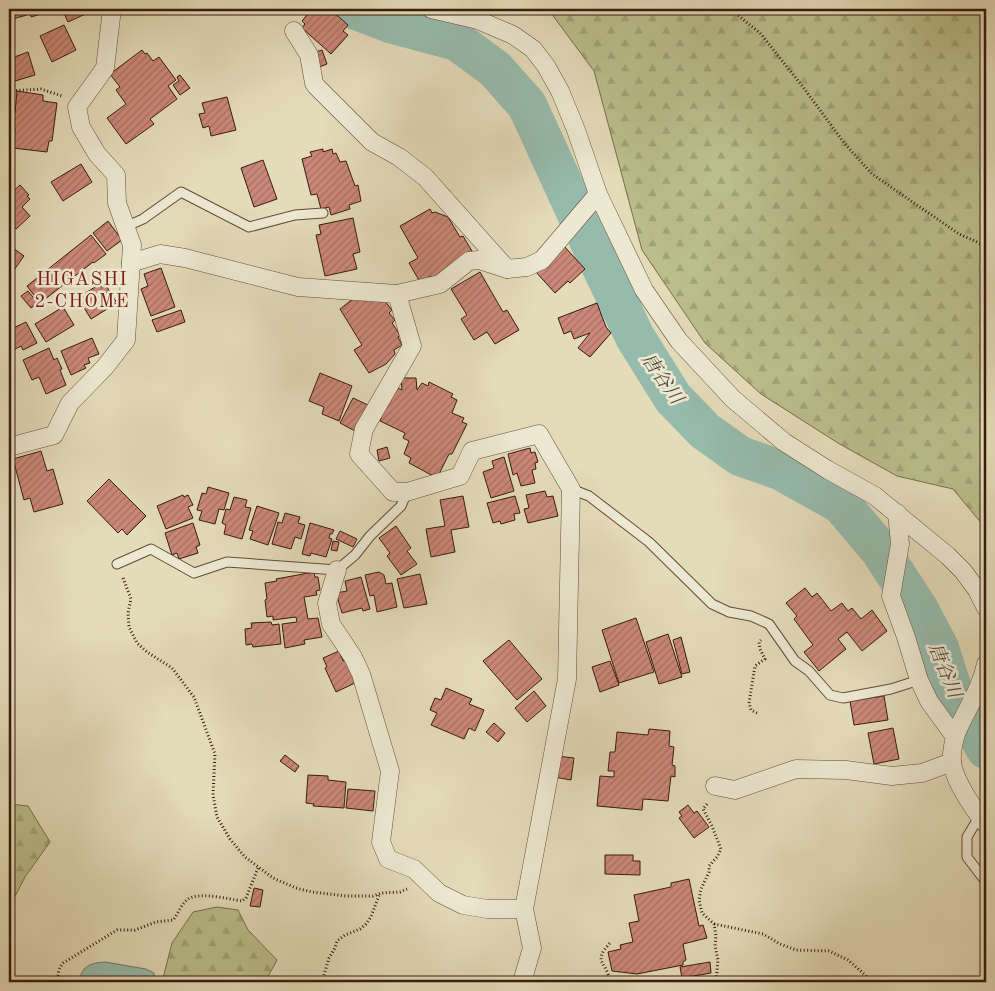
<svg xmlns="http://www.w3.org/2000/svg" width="995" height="991" font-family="'Old Standard TT','Noto Serif JP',serif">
<defs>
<pattern id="forest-firs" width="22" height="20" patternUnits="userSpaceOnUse" patternTransform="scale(1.25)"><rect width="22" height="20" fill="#babe8b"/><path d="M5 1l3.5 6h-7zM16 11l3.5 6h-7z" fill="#a0a377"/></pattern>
<pattern id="building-hatch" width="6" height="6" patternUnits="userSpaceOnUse" patternTransform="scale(1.25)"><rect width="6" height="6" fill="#cb8878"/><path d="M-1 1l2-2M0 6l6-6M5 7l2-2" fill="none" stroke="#a66e61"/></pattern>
</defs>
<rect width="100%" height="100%" fill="#e4dbb9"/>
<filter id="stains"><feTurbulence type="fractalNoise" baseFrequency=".004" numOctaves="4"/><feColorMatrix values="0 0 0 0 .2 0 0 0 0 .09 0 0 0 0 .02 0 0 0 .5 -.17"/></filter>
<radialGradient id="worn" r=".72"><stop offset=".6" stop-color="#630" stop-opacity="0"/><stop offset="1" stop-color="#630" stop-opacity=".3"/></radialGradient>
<g fill="url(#forest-firs)" stroke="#786c4a">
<path d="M548,9H986V533L983,525L953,489L897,476L838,443L761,394L705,343L642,250L594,71Z"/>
<path d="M9,804L28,806L50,842L25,877L9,908Z"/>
<path d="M217,907L238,910L248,930L277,960L265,982H162L172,943L193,912Z"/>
</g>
<path fill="#96bbac" stroke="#707b6b" d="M105,962L146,969L154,973V982H80C80,966 91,963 105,962Z"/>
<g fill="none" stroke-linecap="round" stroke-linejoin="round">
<path stroke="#96bbac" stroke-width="40" d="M354,9L393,24L457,41L495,69L527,105L593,249L635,337L673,398L705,431L740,456L780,470L841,504L880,550L919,610L939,648L953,692L986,749"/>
</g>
<g fill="url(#building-hatch)" stroke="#371b0a">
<path d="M9,9H25L27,15L9,20Z"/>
<path d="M29,9H50L51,11L31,17Z"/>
<path d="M62,9H91L92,11L68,22Z"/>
<path d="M312,9H330L348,25L343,31L348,35L331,54L302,28L305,24L302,21Z"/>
<path d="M64,25L76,50L52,62L40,36Z"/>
<path d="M142,50L145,54L147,53L153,61L159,57L176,80L168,86L177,99L150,119L154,124L126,144L107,118L126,104L116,90L120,87L110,74Z"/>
<path d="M322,50L327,64L317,68L312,53Z"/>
<path d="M28,52L35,75L15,81L9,64V59Z"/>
<path d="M180,75L190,88L180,95L173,85L179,81L177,77Z"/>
<path d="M17,91L43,95V101L57,103L52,141H49L47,152L13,148L15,128L10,127L11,113H15Z"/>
<path d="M227,97L236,130L211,136L209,126L203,128L199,114L205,113L202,103Z"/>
<path d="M323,149V152L332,149L333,154L336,153L340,162L346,161L355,186L358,185L361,201L349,205L350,209L331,215L329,207L321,209L317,194L311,195L302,159L312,156L310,152Z"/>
<path d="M263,160L277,199L254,207L241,168Z"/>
<path d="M81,164L92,182L63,201L51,182Z"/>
<path d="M9,173L14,175L10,188H9Z"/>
<path d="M20,185L29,195L27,196L30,199L22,207L30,216L16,229L9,222V195Z"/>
<path d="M430,209L432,213L435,212L448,217L460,237L463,236L472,251L433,279L431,276L420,282L409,263L418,258L400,226Z"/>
<path d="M353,218L360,252L353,254L357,269L325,276L316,235L321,234L319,225Z"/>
<path d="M108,221L122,240L107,251L93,233Z"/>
<path d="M91,235L106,254L94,263L93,262L40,303L27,286Z"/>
<path d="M9,245L24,256L9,277Z"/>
<path d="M563,245L585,269L570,283L568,281L555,293L535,271Z"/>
<path d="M161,268L175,307L151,316L141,289L148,286L144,274Z"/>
<path d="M480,272L503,312L507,310L519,330L495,344L487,332L474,340L461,319L467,315L451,289Z"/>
<path d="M105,284L117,303L91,319L78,298L98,285L100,287Z"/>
<path d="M28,291L38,303L31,308L21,296Z"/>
<path d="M359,294H366L371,301L380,295L392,310L389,313L395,320L392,323L400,335L398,337L402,345L394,350L395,354L386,364L369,373L354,350L362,345L340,309Z"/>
<path d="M597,303L606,327L611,333L590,357L578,348L590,333L574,339L571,331L564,334L558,318Z"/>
<path d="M63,307L74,325L46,342L35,324Z"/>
<path d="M181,310L185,322L157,332L152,320Z"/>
<path d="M26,322L37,343L23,350L21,346L9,352V330Z"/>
<path d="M92,338L99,354L88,358L90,363L84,365L86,368L71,375L61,351Z"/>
<path d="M49,348L54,360L57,358L62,369L60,370L66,385L46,394L39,377L32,380L23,360Z"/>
<path d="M320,373L352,386L339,421L322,414L324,407L309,401Z"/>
<path d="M401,378H416L417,390L422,383L428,386L429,382L453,394L451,397L457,400L452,413L464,418L462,422L467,424L452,454H449L437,478L409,463L411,458L404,454L409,441L403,438L405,433L380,421L393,386L402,390Z"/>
<path d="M353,398L368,405L355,431L340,423Z"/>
<path d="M387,447L390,458L379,461L377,450Z"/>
<path d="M530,448L531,453L535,452L538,462L535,463L536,469L532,470L535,483L521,486L517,473L513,475L508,454Z"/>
<path d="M41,451L47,471L53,469L63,504L34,512L30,498L24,500L13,459Z"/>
<path d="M504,457L514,491L491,498L483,472L494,468L492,461Z"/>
<path d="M109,479L146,516L127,535L122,529L118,533L87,501Z"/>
<path d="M208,487L229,493L224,510L219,509L215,524L199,520L202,511L197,510L202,493L206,494Z"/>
<path d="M545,491L547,497L553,496L558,516L528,523L524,509L529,508L526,495Z"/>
<path d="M183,495L184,497L188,495L193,505L188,507L193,518L166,529L157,506Z"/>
<path d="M463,496L469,527L451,530L455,552L431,557L426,529L445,526L440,500Z"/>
<path d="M515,496L520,513L514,514L515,520L501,524L500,521L493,523L487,503Z"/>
<path d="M234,497L247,500L245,507L251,508L242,539L224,534L226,525L222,523L226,509L230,510Z"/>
<path d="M257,506L279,513L268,545L250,539L253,531L249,530Z"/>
<path d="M285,513L300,517L298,523L305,525L301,539L295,537L291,549L272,544L278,522L282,523Z"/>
<path d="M193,523L200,545L196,547L198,553L179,559L177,553L172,555L165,533Z"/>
<path d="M310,523L334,530L332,534H330L329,538L332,539L326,557L311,553L310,556L302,554Z"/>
<path d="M396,526L411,548L407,551L417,564L401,575L387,556L390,553L379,538Z"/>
<path d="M340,531L357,539L353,547L336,539Z"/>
<path d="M333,541L339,542L337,551L331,550Z"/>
<path d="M314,572L315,577H318L320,590L316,591L317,595L304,597L308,619L318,618L322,637L304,640L305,644L285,648L282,624L297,622L296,617L273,620V616L267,617L265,600L267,599L265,583L277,581L276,579Z"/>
<path d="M379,572L384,575L386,584L392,583L397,607L377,612L374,595L370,596L365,575Z"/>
<path d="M420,574L427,604L404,608L397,579Z"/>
<path d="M361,577L370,609L363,611L362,608L342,613L336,593L347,591L345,581Z"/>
<path d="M805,588L812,597L817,593L831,611L842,603L848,611L852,608L861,619L872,610L887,631L862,651L847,632L838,639L846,649L819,671L804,652L813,645L794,619L797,616L786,603Z"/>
<path d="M636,618L654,672L619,683L602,630Z"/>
<path d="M271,622L272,625L279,624L281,644L253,647L252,644L246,645L245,629L252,628L251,623Z"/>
<path d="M668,634L682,677L659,684L646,642Z"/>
<path d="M681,637L690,672L682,674L673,640Z"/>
<path d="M509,640L542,679L517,700L483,661Z"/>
<path d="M339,651L343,661L346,659L357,682L336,692L325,668L327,667L323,658Z"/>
<path d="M610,661L619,685L600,692L592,667Z"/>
<path d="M446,688L472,699L469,704L484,710L475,731L469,728L464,739L431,725L437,713L430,710L435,698L441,700Z"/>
<path d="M534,691L546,706L527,722L515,708Z"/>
<path d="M884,696L888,720L854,725L850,701Z"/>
<path d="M494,723L505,733L498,742L486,732Z"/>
<path d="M893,728L899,759L874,764L868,733Z"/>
<path d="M649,729L670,731L669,746L674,747L672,765L675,766V777L671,776L668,801L643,799L642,810L597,806L600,776L614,777V771H608L610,752H615L617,732L648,735Z"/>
<path d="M285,755L299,766L295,772L280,761Z"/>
<path d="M557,756L574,758L571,780L554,777Z"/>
<path d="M308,775L328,776V780L346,782L344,808L313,806L314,804L306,803Z"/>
<path d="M348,789L375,791L373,811L346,808Z"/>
<path d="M688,805L694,813L697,811L709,827L694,838L679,818L682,816L679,812Z"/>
<path d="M605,855H633V861H640V875L605,874Z"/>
<path d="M689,879L699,926L703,925L707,938L683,944L686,960L683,962V965L637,974L612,971L608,952L621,949L620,945L633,942L629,923L639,921L634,895L671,887V883Z"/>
<path d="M254,888L263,890L260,907L250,906Z"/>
<path d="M710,962L711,973L682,978L680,967Z"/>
</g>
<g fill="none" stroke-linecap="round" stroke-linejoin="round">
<g stroke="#624b36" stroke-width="11">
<g id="lane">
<path d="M125,227L143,219L181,192L249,227L295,215L323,213"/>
<path d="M571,489L589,496L649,542L712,604L729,612L751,616L769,624L795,661L809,671L830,695L843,698L891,689L919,680"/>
<path d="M117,564L151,549L194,573L227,562L337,570L355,555L370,536L401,506L407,492"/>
<path d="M979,817L967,837V857L986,882"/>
</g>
</g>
<g stroke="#624b36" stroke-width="19">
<g id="street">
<path d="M431,9L478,20L513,35L533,49L546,66L560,91L576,130L598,194L644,290L679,341L733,399L784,442L828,470L875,496L948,556L963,571L977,590L986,608"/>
<path d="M294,31L309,55L314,83L316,86L372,142L399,157L425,177L507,269"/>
<path d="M131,263L160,254L185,258L298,287L397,294L440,284L469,261L479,260L507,269L527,267L542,260L598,194"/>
<path d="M397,294L412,346L364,429L359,454L393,492H407L460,476L472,451L539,434L571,489L567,679L524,909L532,948L522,982"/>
<path d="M9,447L54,435L70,403L105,367L126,340L132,245L117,203L116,175L97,154L81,127L77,107L105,68L112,9"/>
<path d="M897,513L900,544L891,596L906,637L919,680L929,701L955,737"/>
<path d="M337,570L327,603L331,624L353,657L361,674L390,771L381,842L388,859L414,869L439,893L463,905L487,909H524"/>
<path d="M986,664C981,688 968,707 958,729C954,738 951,753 952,763C955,782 974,810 986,824"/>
<path d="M715,786L735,790L796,769L846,770L892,776L922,773L952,762"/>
</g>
</g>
<g stroke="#371b0a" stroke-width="3" stroke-dasharray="1 2.5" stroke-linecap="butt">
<path d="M730,9L760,33L803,87L845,144L872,174L959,234L986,246"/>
<path d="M9,91L41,89L62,96"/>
<path d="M123,578L131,599L128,613L129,627L137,643L147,652L172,668L194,697L215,754L213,795L217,817L230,839L245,857L273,878L296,888L312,892L346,896H373L382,893L400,892L407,889"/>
<path d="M757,713L751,710L749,703L755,666L765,659L760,649L759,642L761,640"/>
<path d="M707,804L703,809L712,826L721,849L717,857L709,866V872L701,889L699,900L702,913L714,924L716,936L715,946L718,960L716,982"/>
<path d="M714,924L763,934L780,944L796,950L829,951L848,960L873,982"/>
<path d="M65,982L59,980C57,974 59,968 63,963L117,930H135L156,922L173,920C178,914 181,905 187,900C197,891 229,899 242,901L246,898L258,868"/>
<path d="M322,982L329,958L335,948L337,941L345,935L360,929L366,924L371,917L379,895"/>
<path d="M609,982C609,961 590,964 611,942"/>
</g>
<use href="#lane" stroke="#ede8d2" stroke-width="9"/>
<use href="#street" stroke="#ede8d2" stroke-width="18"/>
</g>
<g text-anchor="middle" stroke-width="5" stroke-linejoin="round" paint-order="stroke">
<g font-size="19" letter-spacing="1" fill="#7a1f14" stroke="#ede8d2">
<text x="82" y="285">HIGASHI<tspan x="82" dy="22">2-CHOME</tspan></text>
</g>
<g font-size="19" font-style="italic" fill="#544b3b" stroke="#ede8d2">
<text transform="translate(663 378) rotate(55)" y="7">唐谷川</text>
<text transform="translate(946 670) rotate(68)" y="7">唐谷川</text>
</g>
</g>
<rect width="995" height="991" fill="none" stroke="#e4dbb9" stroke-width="30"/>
<rect x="10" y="10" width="975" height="971" fill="none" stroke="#371b0a" stroke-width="2.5"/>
<rect x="15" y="15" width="965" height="961" fill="none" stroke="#371b0a"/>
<rect width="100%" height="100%" filter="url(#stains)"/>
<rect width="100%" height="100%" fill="url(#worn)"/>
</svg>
